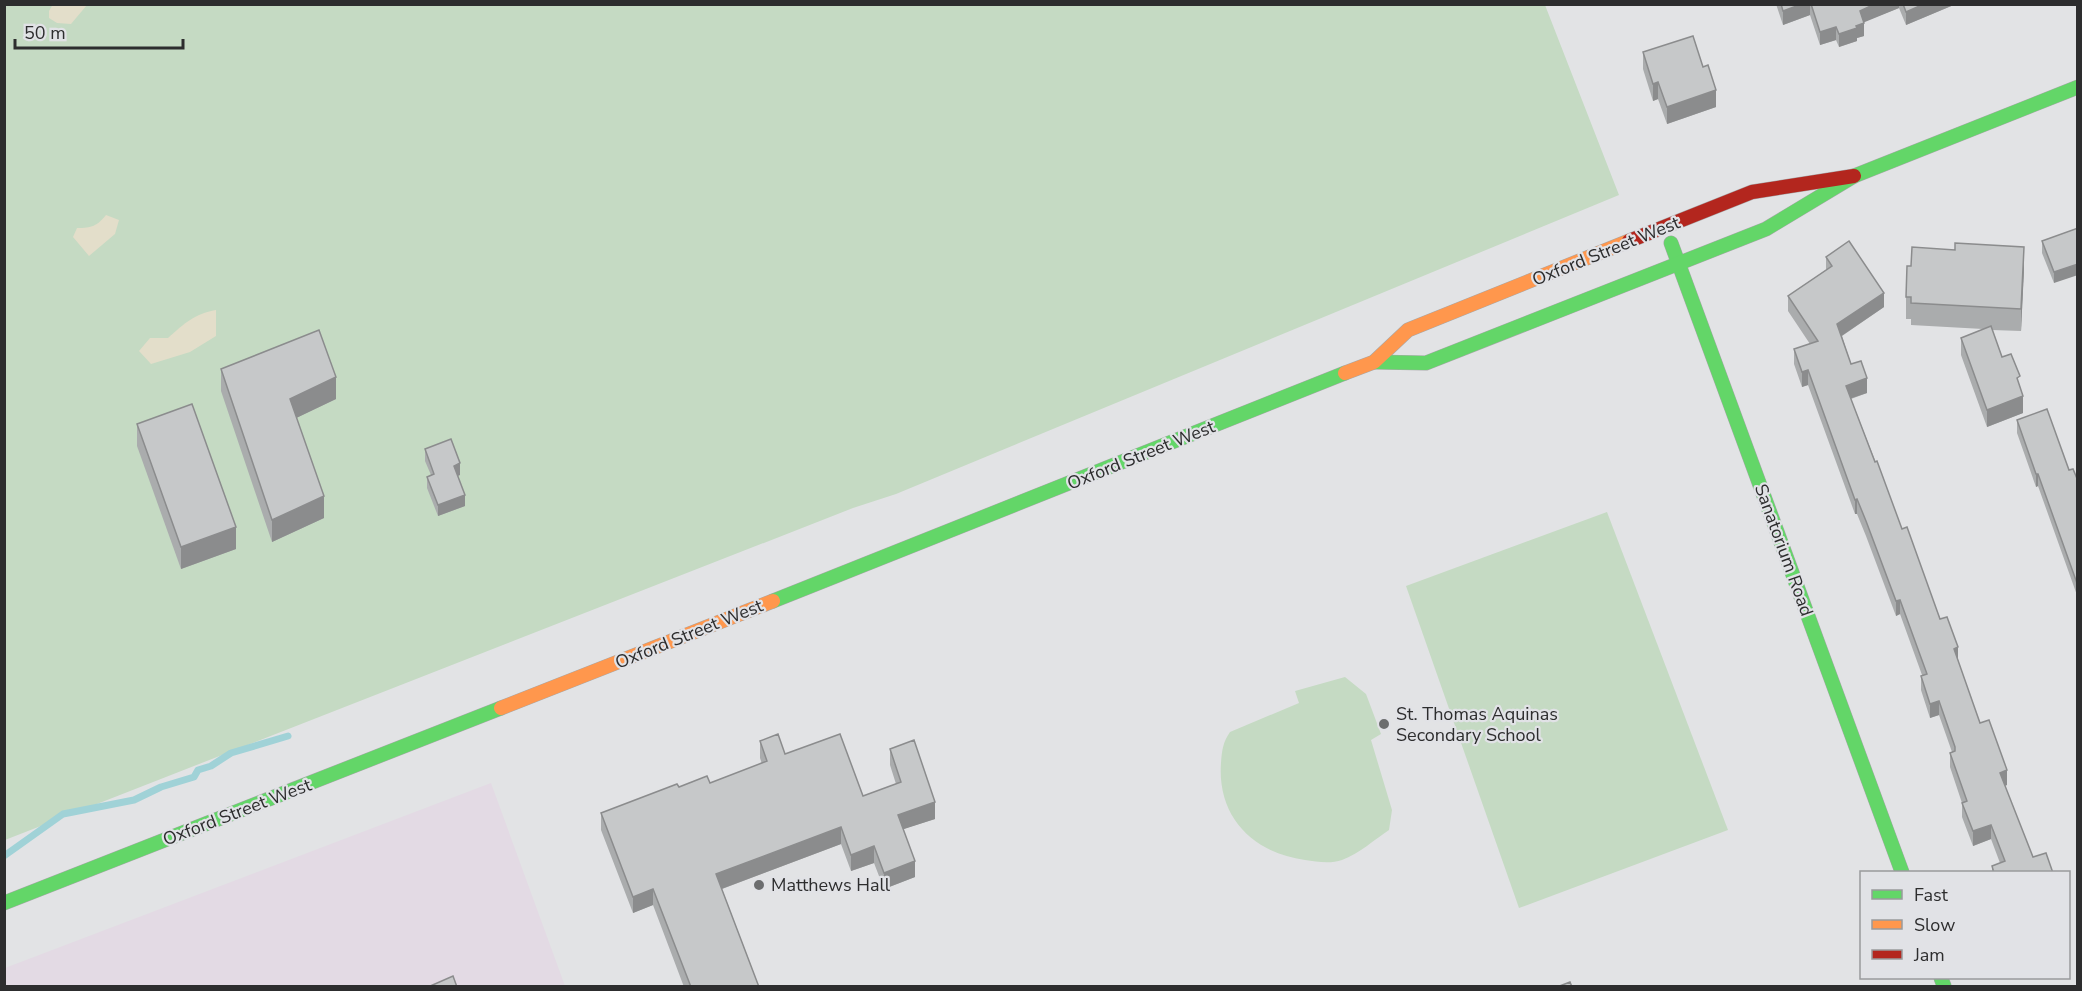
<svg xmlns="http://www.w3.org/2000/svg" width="2082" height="991" font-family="'Nunito Sans',sans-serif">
<rect width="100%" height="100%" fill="#e2e3e5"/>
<path fill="#e3dae4" d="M491,783L565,986H5V968Z"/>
<g fill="#c5dac3">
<path d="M5,5H1545L1619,195L896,494L853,508L5,840Z"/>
<path d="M1607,512L1728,830L1519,908L1406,586Z"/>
<path d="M1345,677L1366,694L1381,734L1371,740L1392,810L1389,830C1375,839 1359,854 1342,860C1331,864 1317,862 1305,860C1253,853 1217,817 1221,763C1222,750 1223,742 1230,732L1299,703L1295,691Z"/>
</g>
<g fill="#e3deca">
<path d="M53,4H87V5L71,24L57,23L49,18V11Z"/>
<path d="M106,215L119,220L115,234L89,256L73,237L77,228C92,228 97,226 106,215Z"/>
<path d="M216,310V336L190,352L151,364L139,351L150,338H168C185,323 194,314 216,310Z"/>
</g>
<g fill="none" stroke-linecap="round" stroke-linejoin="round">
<path stroke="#a0d2d7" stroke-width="7" d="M4,856L63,814L134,800L161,787L194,777L198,770L211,766L231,753L288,736"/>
<g stroke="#a7a8a9" stroke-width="15">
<g id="fast">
<path d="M1671,243L1902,872"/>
<path d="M1374,362L1426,363L1766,229L1854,176L2078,87"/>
<path d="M773,601L1345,373"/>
<path d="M4,903L501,708"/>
<path d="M1941,978L1944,986"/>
</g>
</g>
<g stroke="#a7a8a9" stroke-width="15">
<g id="slow">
<path d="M1345,373L1374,362L1408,330L1629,241"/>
<path d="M501,708L773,601"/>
</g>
</g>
<g stroke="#a7a8a9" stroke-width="15">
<path id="jam" d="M1629,241L1752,192L1854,176"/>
</g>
<use href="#fast" stroke="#63d668" stroke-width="14"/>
<use href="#slow" stroke="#ff974d" stroke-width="14"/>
<use href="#jam" stroke="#b3261e" stroke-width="14"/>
</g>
<g fill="#aaacad">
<path d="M1776,4H1956L1906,25L1899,8L1863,22L1864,36L1857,38V41L1839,47L1836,40L1820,45L1810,15L1783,25Z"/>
<path d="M1643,52L1716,107L1667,124L1658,99L1653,101L1643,69Z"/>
<path d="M2078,228L2054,283L2042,253V241Z"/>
<path d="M1826,257L1884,307L1842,336L1851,364L1867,393L1851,399L1902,529L1958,660L1980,723L2007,785L2005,786L2033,857L2053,873H1992V866L2000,863L1991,839L1973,846L1962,817V803L1950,767V753L1952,752L1939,715L1930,718L1921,690V676L1922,675L1900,614L1896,616L1866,536L1857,514H1855L1808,385L1802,387L1794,364V349L1810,344L1788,311V296L1826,270Z"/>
<path d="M2024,269L2021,331L1992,330L2002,357L2020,386L2023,413L1987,427L1961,355V338L1983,329L1911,325V319H1906V297Z"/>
<path d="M221,369L336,399L296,418L324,518L272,542L221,391Z"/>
<path d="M2017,420L2069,470L2078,481V598L2038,486L2036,487L2017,433Z"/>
<path d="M137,424L236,549L181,569L137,446Z"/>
<path d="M425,449L460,475L458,476L465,506L438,516L427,488V477L431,475L425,461Z"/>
<path d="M760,741L863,796L896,784L890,765V749L935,819L903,829L915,877L884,889L874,863L851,871L841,844L722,889L759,987H684L653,905L633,913L601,830V813L679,787L710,783L762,764L760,758Z"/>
</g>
<g fill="#8b8c8d">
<path d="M1802,4H1810V15L1783,25V11Z"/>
<path d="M1875,4H1899V8L1860,24V11Z"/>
<path d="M1924,4H1956L1906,25V12Z"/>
<path d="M1864,23V36L1857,38V41L1839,47V34L1856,26Z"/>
<path d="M1836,27V40L1820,45V32Z"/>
<path d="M1658,82V99L1653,101V84Z"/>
<path d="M1716,90V107L1667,124V107Z"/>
<path d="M2024,247V269L2021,331V309Z"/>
<path d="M2078,264V275L2054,283V272Z"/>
<path d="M1884,293V307L1837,339V324Z"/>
<path d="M1808,370V385L1802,387V372Z"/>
<path d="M336,377V399L290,421V399Z"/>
<path d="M1867,378V393L1846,400V386Z"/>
<path d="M2023,396V413L1987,427V410Z"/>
<path d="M460,463V475L454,477V466Z"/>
<path d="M2036,474H2038V486L2036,487Z"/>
<path d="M465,495V506L438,516V505Z"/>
<path d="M324,496V518L272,542V520Z"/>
<path d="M1857,499V514H1855V500Z"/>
<path d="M236,527V549L181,569V547Z"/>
<path d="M1900,600V614L1896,616V601Z"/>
<path d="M1958,647V662L1954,649Z"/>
<path d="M1939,701V715L1930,718V704Z"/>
<path d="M2007,770V785L2000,787V773Z"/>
<path d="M935,802V819L898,831V815Z"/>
<path d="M1991,825V839L1973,846V831Z"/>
<path d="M841,827V844L716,891V874Z"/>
<path d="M874,846V863L851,871V855Z"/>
<path d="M915,861V877L884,889V873Z"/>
<path d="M653,889V905L633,913V897Z"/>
</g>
<g fill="#c6c8c9" stroke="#8b8c8d" stroke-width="1.5">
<path d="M1781,4H1802L1783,11Z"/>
<path d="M1811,4H1875L1860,11L1864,23L1856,26L1857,28L1839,34L1836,27L1820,32Z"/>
<path d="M1903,4H1924L1906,12Z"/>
<path d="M1693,36L1703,67L1708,65L1716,90L1667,107L1658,82L1653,84L1643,52Z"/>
<path d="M2078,228V264L2054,272L2042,241Z"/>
<path d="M1849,241L1884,293L1837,324L1851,364L1861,361L1867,378L1846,386L1875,462L1877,461L1902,529L1907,527L1940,619L1947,617L1958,647L1954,649L1980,723L1989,720L2007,770L2000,773L2033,857L2046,853L2053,873H1994L1992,866L2005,861L1991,825L1973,831L1962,803L1967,801L1950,753L1955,751V747L1939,701L1930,704L1921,676L1927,674L1900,600L1896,601L1866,521L1857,499L1855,500L1808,370L1802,372L1794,349L1818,341L1788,296L1832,266L1826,257Z"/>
<path d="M1955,243L2024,247L2021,309L1911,303V297H1906L1907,266H1911L1912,247L1955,250Z"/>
<path d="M1991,326L2002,357L2011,354L2020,376L2017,378L2023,396L1987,410L1961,338Z"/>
<path d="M319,330L336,377L290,399L324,496L272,520L221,369Z"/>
<path d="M192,404L236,527L181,547L137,424Z"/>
<path d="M2047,409L2069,470L2073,469L2078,481V586L2038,474H2036L2017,420Z"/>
<path d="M451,439L460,463L454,466L465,495L438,505L427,477L434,474L425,449Z"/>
<path d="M778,734L785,754L840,734L863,796L901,782L890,749L914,740L935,802L898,815L915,861L884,873L874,846L851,855L841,827L716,874L759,987H691L653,889L633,897L601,813L677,784L679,787L707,776L710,783L767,761L760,741Z"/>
<path d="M453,976L457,987H428Z"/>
<path d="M1570,982L1572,987H1557Z"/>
</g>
<g fill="#6c6d6e" stroke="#e1e2e6" stroke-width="2">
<circle cx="1384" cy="724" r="6"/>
<circle cx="759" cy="885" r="6"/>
</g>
<g text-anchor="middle" stroke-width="4.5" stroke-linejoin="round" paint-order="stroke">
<g font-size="18" fill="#2d2d2e" stroke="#e1e2e6">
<text transform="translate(1606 251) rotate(-22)" y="6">Oxford Street West</text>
<text transform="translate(1141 455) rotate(-22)" y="6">Oxford Street West</text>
<text transform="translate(1784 550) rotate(70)" y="6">Sanatorium Road</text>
<text transform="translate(689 634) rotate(-22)" y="6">Oxford Street West</text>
<text transform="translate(237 812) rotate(-21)" y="6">Oxford Street West</text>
</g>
<g font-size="18" fill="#2d2d2e" stroke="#e1e2e6" text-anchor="start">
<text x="1396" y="720">St. Thomas Aquinas<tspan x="1396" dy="21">Secondary School</tspan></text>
<text x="771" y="891">Matthews Hall</text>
</g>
</g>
<rect width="2082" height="991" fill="none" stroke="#2d2d2e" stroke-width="12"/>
<rect x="1860" y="871" width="210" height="108" fill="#e1e2e6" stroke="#999a9c" stroke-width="1.5"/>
<rect x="1872" y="890" width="30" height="9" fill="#63d668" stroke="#999a9c" stroke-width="1.5"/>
<text x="1914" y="901" font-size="18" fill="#2d2d2e">Fast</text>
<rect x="1872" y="920" width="30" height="9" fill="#ff974d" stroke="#999a9c" stroke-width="1.5"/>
<text x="1914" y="931" font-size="18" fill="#2d2d2e">Slow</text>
<rect x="1872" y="950" width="30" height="9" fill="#b3261e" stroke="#999a9c" stroke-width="1.5"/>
<text x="1914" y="961" font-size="18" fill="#2d2d2e">Jam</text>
<path d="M15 39v9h168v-9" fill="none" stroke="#2d2d2e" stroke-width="3"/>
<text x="24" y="39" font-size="18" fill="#2d2d2e" stroke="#e1e2e6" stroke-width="4.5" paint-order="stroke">50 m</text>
</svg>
